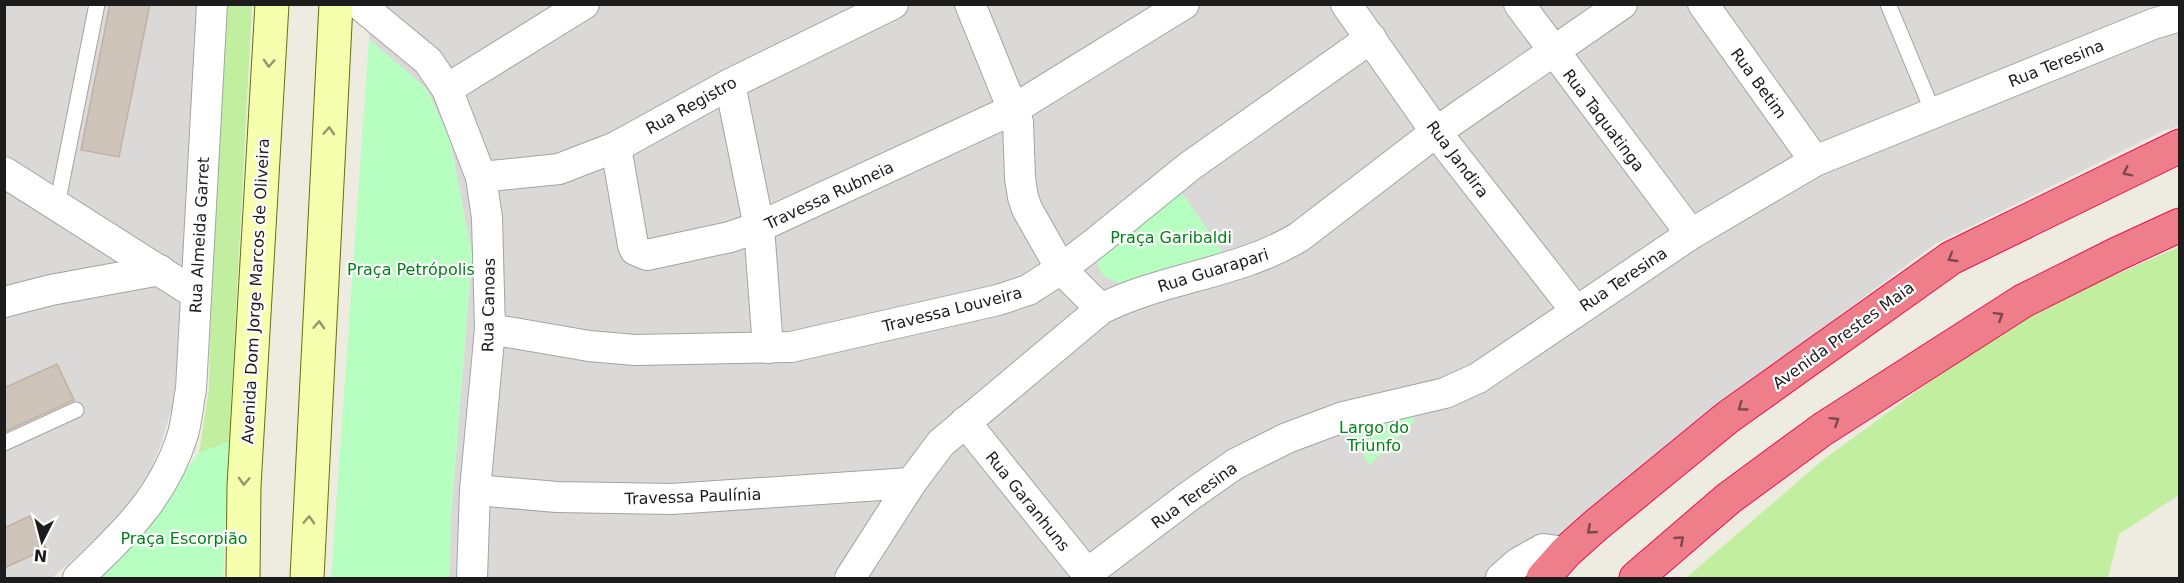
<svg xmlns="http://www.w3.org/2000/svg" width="2184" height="583" font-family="'DejaVu Sans',sans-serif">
<rect width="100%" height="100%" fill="#eeebe0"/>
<g fill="#dad9d8">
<path d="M371,4H2179L2180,126L2163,131L1935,244L1703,417L1523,578H449L451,518L472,255L450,140L369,39Z"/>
<path d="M4,5H197L176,394L161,444L150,472L116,521L52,578H5Z"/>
</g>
<g fill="#c1ef9f">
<path d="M225,5H252L229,442L199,453L209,389L212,245Z"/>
<path d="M2179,247V495L2119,534L2108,578H1686L1823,460L2018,317Z"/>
</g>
<g fill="#b6ffc1">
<path d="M369,39L427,89L450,140L472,255L451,518L449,578H331Z"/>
<path d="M1180,190L1226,257L1127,285C1109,281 1097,276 1097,256Z"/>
<path d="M1412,412L1414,418L1412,424L1369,465L1348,425Z"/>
<path d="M229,442L223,578H100L199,453Z"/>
</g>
<g fill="#cfc4b9" stroke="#c1b1a1" stroke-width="1.5">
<path d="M110,4H150L119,157L81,150Z"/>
<path d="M57,364L74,400L4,432V388Z"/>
<path d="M30,516L46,549L4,568V528Z"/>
</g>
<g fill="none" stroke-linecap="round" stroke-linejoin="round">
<g stroke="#a3a3a3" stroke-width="17">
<g id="lane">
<path d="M1888,4L1933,112"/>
<path d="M57,205L97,4"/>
<path d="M4,443L76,410"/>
</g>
</g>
<g stroke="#a3a3a3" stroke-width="32">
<g id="street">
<path d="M359,4L428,61L447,89L481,177L487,218L490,329L475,490L472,578"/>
<path d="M970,4L1018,122L1020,178L1023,197L1027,209L1061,269L1101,309"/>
<path d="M1346,4L1436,132L1576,311"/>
<path d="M1519,4L1691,234"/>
<path d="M1703,4L1815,161"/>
<path d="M730,84L759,227L768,348"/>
<path d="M447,89L584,4"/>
<path d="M616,147L633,245L635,250L647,255L730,237L759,227L1014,109L1184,4"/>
<path d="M4,172L196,294"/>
<path d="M481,177L559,169L616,147L730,84L893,4"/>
<path d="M4,302L51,290L160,270"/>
<path d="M490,329L589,346L635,350L791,347L998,300L1028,290L1061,269L1095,243L1190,166L1371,38"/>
<path d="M965,422L1081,566L1093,578"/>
<path d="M475,490L557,497L672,499L911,483"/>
<path d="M1088,573L1188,497L1235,464L1287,438L1343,417L1445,393L1478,378L1691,234L1815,161L2153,24L2180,16"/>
<path d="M78,578C123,535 164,497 183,434C187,420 188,404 191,389L212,4"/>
<path d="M850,578L911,483L941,443L1101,309C1164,277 1238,274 1299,237L1436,132L1622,4"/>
<path d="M1501,578L1518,563L1543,549L1566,552"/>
</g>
</g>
<g stroke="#607500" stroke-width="35">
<g id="secondary">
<path d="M243,578L244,486L272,4"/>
<path d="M307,578L336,4"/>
</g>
</g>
<g stroke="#e7124c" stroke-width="35">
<g id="highway">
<path d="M1543,578L1566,552L1595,526L1728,417L1951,258L2180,146"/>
<path d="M1636,578L1729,498L1823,429L2023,301L2117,254L2180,225"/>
</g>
</g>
<use href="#lane" stroke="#fff" stroke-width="15"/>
<use href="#street" stroke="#fff" stroke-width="30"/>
<use href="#secondary" stroke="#f5ffad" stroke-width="33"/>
<use href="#highway" stroke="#ef7e8b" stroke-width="33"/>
</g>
<defs><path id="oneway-chevron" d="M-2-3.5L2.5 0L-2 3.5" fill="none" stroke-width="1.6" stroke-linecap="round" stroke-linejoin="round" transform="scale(1.5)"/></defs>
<g stroke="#93996c">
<use href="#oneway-chevron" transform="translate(269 63) rotate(93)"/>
<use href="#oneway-chevron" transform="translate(329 131) rotate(-87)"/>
<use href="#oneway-chevron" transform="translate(319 325) rotate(-87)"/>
<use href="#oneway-chevron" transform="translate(244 481) rotate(93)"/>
<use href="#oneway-chevron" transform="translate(309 520) rotate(-87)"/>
</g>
<g stroke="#7b484e">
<use href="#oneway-chevron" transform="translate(2127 172) rotate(154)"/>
<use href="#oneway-chevron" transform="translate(1952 258) rotate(150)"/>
<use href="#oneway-chevron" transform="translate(1999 316) rotate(-32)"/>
<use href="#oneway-chevron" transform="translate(1742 407) rotate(144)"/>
<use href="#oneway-chevron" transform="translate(1835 421) rotate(-32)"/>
<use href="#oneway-chevron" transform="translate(1591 530) rotate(139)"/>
<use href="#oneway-chevron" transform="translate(1680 540) rotate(-41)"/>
</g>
<g text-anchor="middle" stroke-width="4.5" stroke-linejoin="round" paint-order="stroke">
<g font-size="16" fill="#1c1c1c" stroke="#fff">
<text transform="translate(2056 63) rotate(-22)" y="6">Rua Teresina</text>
<text transform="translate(1759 83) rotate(54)" y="6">Rua Betim</text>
<text transform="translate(691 105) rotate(-29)" y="6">Rua Registro</text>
<text transform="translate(1604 120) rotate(53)" y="6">Rua Taquatinga</text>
<text transform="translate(1458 159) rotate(53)" y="6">Rua Jandira</text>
<text transform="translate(829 195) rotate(-25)" y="6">Travessa Rubneia</text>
<text transform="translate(199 235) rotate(-87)" y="6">Rua Almeida Garret</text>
<text transform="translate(1213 270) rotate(-17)" y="6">Rua Guarapari</text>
<text transform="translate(1623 279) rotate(-34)" y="6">Rua Teresina</text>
<text transform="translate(255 291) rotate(-87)" y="6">Avenida Dom Jorge Marcos de Oliveira</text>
<text transform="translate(488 305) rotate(-89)" y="6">Rua Canoas</text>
<text transform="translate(952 309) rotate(-14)" y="6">Travessa Louveira</text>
<text transform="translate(1843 335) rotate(-36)" y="6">Avenida Prestes Maia</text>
<text transform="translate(1194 495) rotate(-36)" y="6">Rua Teresina</text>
<text transform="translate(693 496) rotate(-2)" y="6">Travessa Paulínia</text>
<text transform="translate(1028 501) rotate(51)" y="6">Rua Garanhuns</text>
</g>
<g font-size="16" fill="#008315" stroke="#fff">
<text x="1171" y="243">Praça Garibaldi</text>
<text x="411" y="275">Praça Petrópolis</text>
<text x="1374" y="433">Largo do<tspan x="1374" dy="18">Triunfo</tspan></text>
<text x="184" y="544">Praça Escorpião</text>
</g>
</g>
<rect width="2184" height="583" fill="none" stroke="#1c1c1c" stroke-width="12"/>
<g transform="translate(42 541) rotate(186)" stroke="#ffffff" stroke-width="4.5" paint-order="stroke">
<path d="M0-4.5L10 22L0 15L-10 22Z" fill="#1c1c1c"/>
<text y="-9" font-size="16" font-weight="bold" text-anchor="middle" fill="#1c1c1c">N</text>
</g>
</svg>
